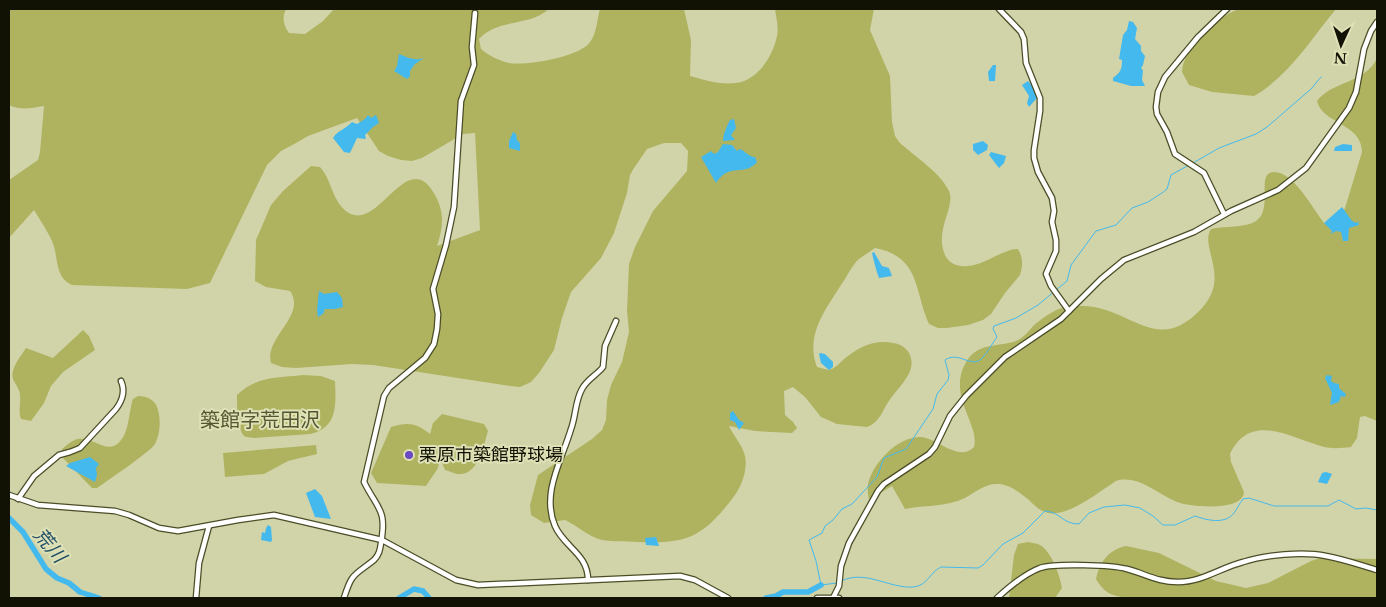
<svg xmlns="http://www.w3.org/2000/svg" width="1386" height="607" font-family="'Libre Baskerville','Noto Sans JP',serif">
<rect width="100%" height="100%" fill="#d1d4a9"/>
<g fill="#afb360">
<path d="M9,9H101L104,10L110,9H286C282,17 283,25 289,33L305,34L323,21L334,9H549C529,27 498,18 479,39L481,49C488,55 499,61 509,63C526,66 580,57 590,42C597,33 597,19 600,9H684L691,40L690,76C704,80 720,85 736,83C758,80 773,56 777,36C779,27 776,17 775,9H874L870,30L890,76L892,122L895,136L899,142C914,156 940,172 949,191C956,207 934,230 945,255C949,264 958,267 968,266C985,265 1005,248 1018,249C1023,257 1023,266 1020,275L1005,293L991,314L983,320L968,325L947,328H938L929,324C914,291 921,257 875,248C870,252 864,255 859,259C852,265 847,277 841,285C825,310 805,336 817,367C822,368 827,371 832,369C836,367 841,362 844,359C859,347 874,339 893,343C910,345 917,362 907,377C903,384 896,391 891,398C883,408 881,422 867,427L837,424L821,417L805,397L793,387L784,391L785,415L793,422L797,428L792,433L755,431L729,426C733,435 743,446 745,456C748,471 741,488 732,499C702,538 686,544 637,542C626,541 613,542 602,540C589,537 578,526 565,520L544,523L531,515L530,505L538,475L592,439L602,430L606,420L607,400L611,385L622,362L629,332L627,311L629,264L635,247L653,211L687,171L688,151L681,143H664L647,149L634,168L630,175L627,193L614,233L601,258L571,292L562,318L554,350L539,373L531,382L520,387L510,386L373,365L352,364L296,368L282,367L271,363C264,337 307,316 290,291L266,287L255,281L256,240L271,205L283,191L311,166L320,167C333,181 332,205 351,214C381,227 408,146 435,195C445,213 443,227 437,246L480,230L475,133L463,134L422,158L412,161L401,160L388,156L379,151L357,118L308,136L296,143L281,151L267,165L210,283L187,289L72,285C54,277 59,257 52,241C47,230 40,220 34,210L9,238V180L38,160L40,152L44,106C31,108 22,111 9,105Z"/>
<path d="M1238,9H1336C1311,39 1289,76 1254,96L1212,92L1189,85L1182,72C1183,48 1217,18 1238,9Z"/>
<path d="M1377,58V421L1365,416L1360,417L1357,438L1351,447C1343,448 1333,449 1324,447C1292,439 1251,410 1230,454L1231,462L1244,492C1243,512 1190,507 1177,502C1157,494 1138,474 1116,481C1099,492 1068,517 1048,513C1040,511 1035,506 1029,500C1020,493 1011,485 999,484C985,483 976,492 965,498C946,507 924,505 905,509L892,486L869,500C868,494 867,489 868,484C873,463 897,437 920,437C937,437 958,463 974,447C980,426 949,397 964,366C976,341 996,348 1016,341C1023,338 1028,332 1033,326C1041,319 1052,311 1062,308C1067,306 1075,306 1081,306C1130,305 1156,358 1202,308C1231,276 1199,247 1211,229C1223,226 1246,228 1256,221C1274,209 1255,172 1274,172C1294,172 1313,209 1324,223L1326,224L1342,215L1345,208L1362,152C1362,123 1322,124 1317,101C1332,81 1366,83 1377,58Z"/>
<path d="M83,330L89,336L95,350L63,372L51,386L44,403L31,421L21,419C18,411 21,403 20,395C20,390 16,385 14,381C8,371 21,356 26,348L53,358Z"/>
<path d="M303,375L321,376L335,381C336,404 338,428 310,434L254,438C253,438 247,437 246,437C237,433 237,404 237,395C256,376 278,378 303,375Z"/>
<path d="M138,396C147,396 156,400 158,410C161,421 160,434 155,444C150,452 107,481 97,488H92L63,458L62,449C67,445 72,440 78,439C94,436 108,457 121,440C129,431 129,411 133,399Z"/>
<path d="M442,414L484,424L488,431C484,444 479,473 461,474C456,475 450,471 445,470L440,458L438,468L426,486L377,483L371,473L391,427C408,422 416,423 430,434L433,423Z"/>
<path d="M316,445L317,454L288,461L264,474L225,477L223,453Z"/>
<path d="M1028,542C1032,543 1036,543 1040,545C1051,551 1060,575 1062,588L1055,598H1009L1014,555L1018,544Z"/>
<path d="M1126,546L1159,553L1216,581L1246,588L1268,583L1311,561L1320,558L1376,559L1377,560V598H1129C1112,596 1105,594 1096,579C1100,562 1108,550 1126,546Z"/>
</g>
<g fill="#44b9ed">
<path d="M1129,21L1133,22L1137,28L1135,39L1141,46V51L1145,56L1143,65L1141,68L1143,70L1142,80L1145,86H1131L1113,81V78C1121,72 1122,69 1122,60L1119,59L1123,35L1127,30Z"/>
<path d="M399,54C409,58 414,61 424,58L415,64L410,71V76L407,79L394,71L397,66Z"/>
<path d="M993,65H996L995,81H989L988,72Z"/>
<path d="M1028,81L1035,88L1037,98L1029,107L1027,103L1029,96L1022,85Z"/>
<path d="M368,115L371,118L376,115L379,123L373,127L365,135L366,139L357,138L350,153L344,152L333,138C338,130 346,129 352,122L357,124L365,119Z"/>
<path d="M734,119L736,128L731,135L735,140L723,141C723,134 727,126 730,120Z"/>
<path d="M513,132L516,134L517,140L520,143V151L509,148V141Z"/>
<path d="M983,141L988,145L987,150L978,155L973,150V144Z"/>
<path d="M723,144L732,145L737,151L740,149C745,151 749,157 755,157L757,162C745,177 729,162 716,183L701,157L711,151L714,154L718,152Z"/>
<path d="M1343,144L1352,145V151H1334L1335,147Z"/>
<path d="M991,152L1006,156L1004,163L999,168L989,155Z"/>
<path d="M1342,207L1352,221L1357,223L1358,221L1359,225L1349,228L1348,241H1343L1341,232L1336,231L1331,234L1332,231L1324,223Z"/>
<path d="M874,252L882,266L889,268L892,276L879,278C876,270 874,262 872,253Z"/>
<path d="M319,291L324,294L337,292L342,298L343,307L335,309H325L323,314L318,317L317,310Z"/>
<path d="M820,353L825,354L833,362V367L829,370L821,363L819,354Z"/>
<path d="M1327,375L1332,376L1331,381L1334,383L1339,384V388L1346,394L1345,397L1341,396L1339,402L1330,405L1332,393L1325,378Z"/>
<path d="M733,411L739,420L744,423L739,430L735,422L730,420V413Z"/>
<path d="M90,457L99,464L96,468L97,475L95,482L66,466L70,463Z"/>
<path d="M1326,472L1332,474L1327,484L1318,482L1322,473Z"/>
<path d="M315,489L322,496L331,519L315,517L306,493Z"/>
<path d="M268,525L271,527L272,540L271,542L261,540L262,532L265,533L266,528Z"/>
<path d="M656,537L659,546L646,545L645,538Z"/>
</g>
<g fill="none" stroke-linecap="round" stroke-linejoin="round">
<g stroke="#44b9ed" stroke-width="1">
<path d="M1193,163L1219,148L1256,134L1267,127L1311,89L1321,77"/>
<path d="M841,581C866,569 889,589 914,587C928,585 930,572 941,567L978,568L983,565L1003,544L1023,533L1045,511C1061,512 1062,524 1079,524L1089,513L1104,507L1125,505L1140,508L1153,516L1163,525H1175L1195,516C1206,520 1225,525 1234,513C1237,509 1239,504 1243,499L1249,498L1274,506H1328L1339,500L1356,509L1366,508L1377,510"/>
<path d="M837,583L821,585L816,561L809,540L822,533L825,526L833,520L842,509L852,504L877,477L884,458L906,449L933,409L937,394L948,380L949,375L945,360C958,351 970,367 980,360C986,355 992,344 997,337L993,329L994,326L1016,318L1038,305L1067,281L1071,265L1096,231L1116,225L1132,208L1148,202L1162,193L1167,189L1171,175L1189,165"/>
</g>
<g stroke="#44b9ed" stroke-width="5.5">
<path d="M9,518L23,532L46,569L57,578L69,583L80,592L99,598"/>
<path d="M399,598L414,589L423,591L429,598"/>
<path d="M766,598L776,596L783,592H808L821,585"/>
</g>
<g stroke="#4b4d27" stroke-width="7">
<g id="minor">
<path d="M999,9L1021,32L1024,39L1026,63L1040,98V111L1034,150V158L1038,172L1052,198L1054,211L1052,222L1056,240V251L1046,274L1051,286L1069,311"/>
<path d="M1224,214L1204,173L1175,154L1167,132L1157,114L1156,107L1158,92L1165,77L1198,37L1227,9"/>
<path d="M9,495L38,505L115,511L129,515L159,528L178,531L238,520L274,515L382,540L456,580L478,585L680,576L695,580L728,598"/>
<path d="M18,499L34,476L59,455L70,452L80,448L116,409C122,401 126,392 121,381"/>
<path d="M588,580C588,554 564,547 555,526C541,493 562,460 571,429C576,416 575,401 582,389C587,379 597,375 603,367L605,346L616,321"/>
<path d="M196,598L199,563L209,526"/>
<path d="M344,598C352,572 354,576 374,560C379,555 380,550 381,543C387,509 378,510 364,482L384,396L389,388L425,358L434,344L437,329L438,314L433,289L446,245L454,207L461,101L474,65L472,47L475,13"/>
<path d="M817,598H839"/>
<path d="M833,598L839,586L841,566L849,543L878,491L884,484L929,454L935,447L950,416L966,396L1005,357L1061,319L1101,279L1124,260L1194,232L1231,211L1278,190L1306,168L1349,108L1356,92L1364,49L1371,31L1377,22"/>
<path d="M997,598C1009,587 1024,574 1040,568C1055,563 1112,565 1127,569C1146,574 1157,582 1178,582C1202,582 1220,568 1243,562C1265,555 1303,551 1326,556C1343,559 1360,565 1377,570"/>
</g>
</g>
<use href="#minor" stroke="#fff" stroke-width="4.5"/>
</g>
<circle fill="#6a49c2" stroke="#dee1b6" stroke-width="2" cx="409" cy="455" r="5"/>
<g text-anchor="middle" stroke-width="4" stroke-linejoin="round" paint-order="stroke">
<g font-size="18" fill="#121204" stroke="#dee1b6" text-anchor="start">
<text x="419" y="461">栗原市築館野球場</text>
</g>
<g font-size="19" font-style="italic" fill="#235268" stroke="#dee1b6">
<text transform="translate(50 545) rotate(50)" y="7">荒川</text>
</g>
<g font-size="20" fill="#545630" stroke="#dee1b6">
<text x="260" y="427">築館字荒田沢</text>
</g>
</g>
<rect width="1386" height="607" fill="none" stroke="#121204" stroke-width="20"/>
<g transform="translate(1341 45) rotate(183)" stroke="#dee1b6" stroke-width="4" paint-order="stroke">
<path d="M0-4L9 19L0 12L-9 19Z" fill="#121204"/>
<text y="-8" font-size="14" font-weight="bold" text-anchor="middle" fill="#121204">N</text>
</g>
</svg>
